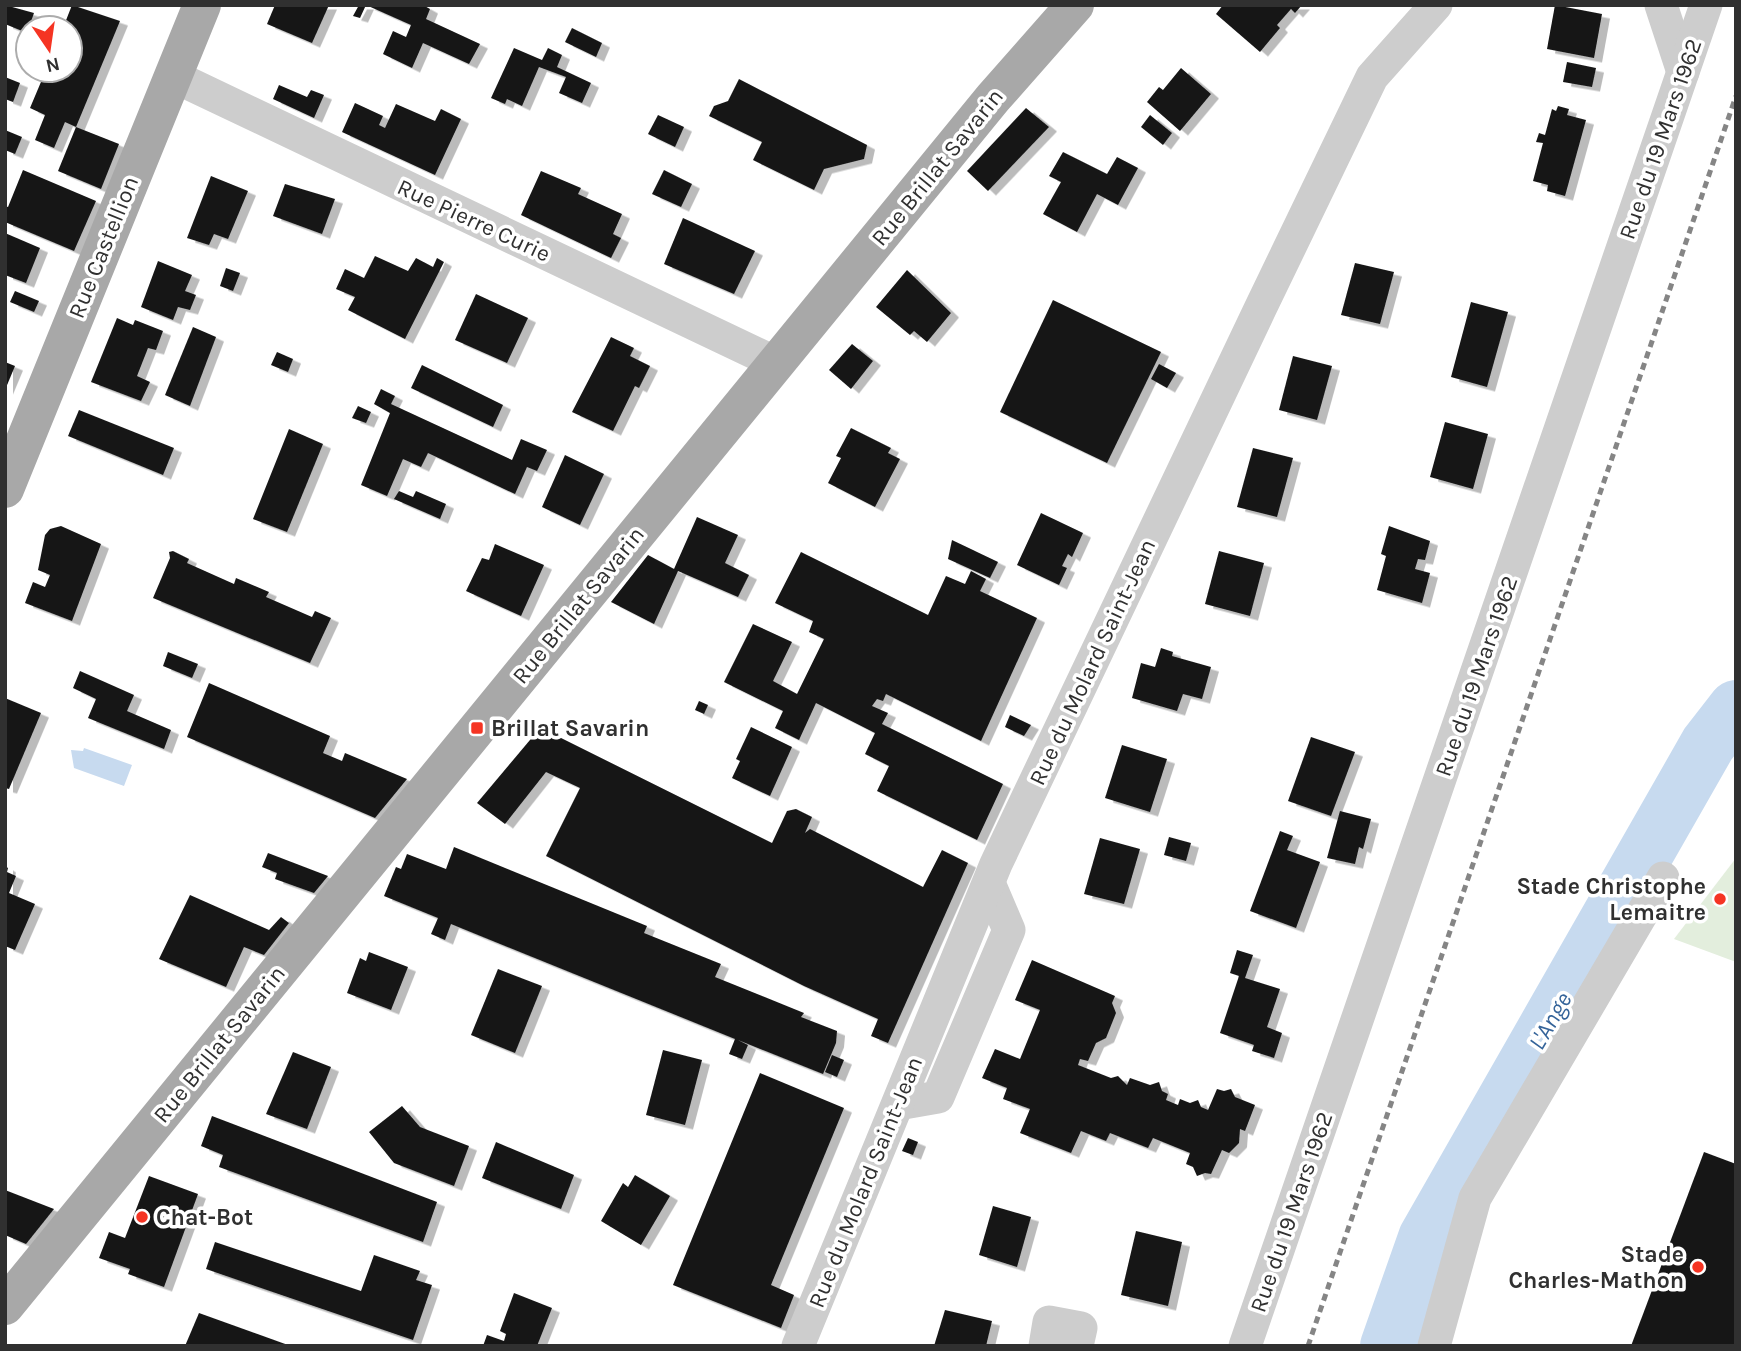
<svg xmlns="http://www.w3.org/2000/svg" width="1741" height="1351" font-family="Karla,sans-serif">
<defs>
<filter id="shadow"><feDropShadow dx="8" dy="4.5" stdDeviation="0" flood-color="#0004"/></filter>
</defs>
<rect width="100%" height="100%" fill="#fff"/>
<path fill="#e3eedd" d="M1736,858V962L1674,939Z"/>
<path fill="#c7daef" d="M84,748L132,765L124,786L74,768L71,750L83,751Z"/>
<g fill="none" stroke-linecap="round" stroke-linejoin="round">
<path stroke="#c7daef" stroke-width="56" d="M1388,1346L1426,1238L1708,744L1736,708"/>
</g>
<g fill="#171717" filter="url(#shadow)">
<path d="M5,5L34,13L27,33L5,24Z"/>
<path d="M72,5L120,21L76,127L65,122L54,148L35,140L45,115L30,108L46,70H70V28H63Z"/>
<path d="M275,5H329L312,43L267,24Z"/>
<path d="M359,5H423L430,9L426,19L480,44L469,64L423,43L412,68L383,54L393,31L406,37L411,25L366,5L360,18L353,16Z"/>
<path d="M1223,5H1302L1295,13L1291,9L1277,25L1280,28L1260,52L1216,14Z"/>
<path d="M1555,5L1602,14L1594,58L1547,49Z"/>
<path d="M572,28L602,43L596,57L565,42Z"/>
<path d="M514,48L542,60L548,48L562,55L557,67L591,83L582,103L559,93L566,77L539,67L522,106L507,99L505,104L491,98Z"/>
<path d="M1567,62L1596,68L1592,87L1563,82Z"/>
<path d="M1181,68L1211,94L1180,131L1147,102L1159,87L1163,90Z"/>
<path d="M5,77L20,83L13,102L5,99Z"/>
<path d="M739,79L867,145L864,159L824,169L814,190L753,160L762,142L709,116L714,106L728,101Z"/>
<path d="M279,85L307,97L311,90L324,95L314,118L273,99Z"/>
<path d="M355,103L383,116L379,125L385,128L396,104L435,121L441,109L461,119L435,175L342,132Z"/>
<path d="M1558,106L1569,109L1567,115L1586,120L1565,196L1547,191L1548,185L1533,181L1543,143L1536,142L1539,133L1545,135L1552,109L1556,111Z"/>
<path d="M1026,108L1049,127L988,191L967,171Z"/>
<path d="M658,115L684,127L675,147L648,134Z"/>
<path d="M1150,115L1172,133L1163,145L1141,127Z"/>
<path d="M76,127L119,144L101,189L58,171Z"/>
<path d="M5,130L22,137L15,154L5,150Z"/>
<path d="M1063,152L1107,174L1117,157L1138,168L1118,205L1097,194L1077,232L1043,214L1061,182L1049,176Z"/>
<path d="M23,170L96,201L74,251L5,222V206L8,207Z"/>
<path d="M664,170L692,184L681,207L652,194Z"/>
<path d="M541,171L581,188L578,194L622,214L613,234L621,238L611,258L521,215Z"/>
<path d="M211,176L248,191L228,239L214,234L209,245L187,238Z"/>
<path d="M285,184L335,199L322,234L273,216Z"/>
<path d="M683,218L755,251L734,294L664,264Z"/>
<path d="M5,233L40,248L26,283L5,275Z"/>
<path d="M375,256L408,271L416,258L433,267L437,258L444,262L405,339L348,310L355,297L336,289L345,269L364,278Z"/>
<path d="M158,261L192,275L185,291L196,295L190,310L178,307L173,320L141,307Z"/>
<path d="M1355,263L1394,272L1380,324L1341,315Z"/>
<path d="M226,268L240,273L233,291L220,286Z"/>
<path d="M907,270L951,313L927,342L914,331L910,335L876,307Z"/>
<path d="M15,291L39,301L34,312L10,302Z"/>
<path d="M476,294L528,318L507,363L455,340Z"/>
<path d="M1053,300L1161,352L1107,463L1000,412Z"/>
<path d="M1471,302L1508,312L1487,387L1451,377Z"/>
<path d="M117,318L133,325L135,320L163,331L156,350L148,348L137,376L150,382L141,401L91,382Z"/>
<path d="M193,327L216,337L190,406L165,395Z"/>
<path d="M611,337L634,348L630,356L650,366L639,388L635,386L613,431L572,412Z"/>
<path d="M852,344L873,361L851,389L829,370Z"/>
<path d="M277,352L293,359L288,372L271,365Z"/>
<path d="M1293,356L1332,366L1317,420L1279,410Z"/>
<path d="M5,362L15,366L5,390Z"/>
<path d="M1159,364L1176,373L1167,388L1151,379Z"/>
<path d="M422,365L503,405L493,427L411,388Z"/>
<path d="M381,389L395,396L391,404L512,460L521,439L547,450L537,471L527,467L515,494L428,453L421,467L403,459L387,496L361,485L390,413L374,404Z"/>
<path d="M358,406L371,412L366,423L352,418Z"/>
<path d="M79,410L174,448L163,475L68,436Z"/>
<path d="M1445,422L1488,434L1473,489L1430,477Z"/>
<path d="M851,428L891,448L888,453L900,459L875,507L828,483L841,458L836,456Z"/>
<path d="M289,429L323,444L287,532L253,519Z"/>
<path d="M1253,448L1293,458L1277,517L1237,507Z"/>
<path d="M565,455L604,474L580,525L542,507Z"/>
<path d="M399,491L413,497L416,491L446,504L440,519L394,499Z"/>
<path d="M1041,513L1083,533L1072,557L1068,554L1062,566L1067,568L1059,585L1017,565Z"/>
<path d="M697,517L738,535L725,563L749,575L738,597L678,571L654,624L611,602L648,555L674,569Z"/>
<path d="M61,526L101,544L72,621L25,603L33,582L45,587L50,575L38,570L45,535L50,529Z"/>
<path d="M1389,526L1430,541L1425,560L1418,559L1415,569L1430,573L1422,603L1377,590L1386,556L1381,554Z"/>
<path d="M952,540L998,562L990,578L948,559Z"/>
<path d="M495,544L544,565L521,616L466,591L482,558L489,560Z"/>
<path d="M173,551L189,559L187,563L234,584L236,578L269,592L266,597L312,617L315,611L331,618L310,663L153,598L170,558L169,552Z"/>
<path d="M1219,551L1264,563L1250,616L1205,604Z"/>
<path d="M801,552L928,615L946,576L965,584L971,571L986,579L980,591L1037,618L981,741L886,694L883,701L877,699L872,706L888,713L882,724L1003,784L977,840L877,791L889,766L865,754L875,733L816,703L799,740L775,728L783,711L724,682L753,624L792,642L773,681L797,694L824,639L809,632L813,621L775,603Z"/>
<path d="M1161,648L1173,652L1172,656L1211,667L1202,699L1183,694L1177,711L1132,698L1141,663L1155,667Z"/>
<path d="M168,652L198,664L192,678L163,666Z"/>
<path d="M80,671L134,695L127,711L171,730L164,749L88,718L96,699L73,688Z"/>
<path d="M209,683L330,736L323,753L342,761L345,753L407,779L375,818L187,737Z"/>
<path d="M5,698L41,713L9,789L5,788Z"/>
<path d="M699,701L708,705L704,714L695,710Z"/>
<path d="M1010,715L1031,725L1024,736L1005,727Z"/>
<path d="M751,727L792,747L770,796L732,778L740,761L736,759Z"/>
<path d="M549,732L772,843L787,811L796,809L812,817L805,833L810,829L923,887L942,850L968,863L888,1043L871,1036L878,1019L804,986L546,856L580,788L546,772L505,824L477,803L535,734Z"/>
<path d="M1311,737L1355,752L1331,816L1288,801Z"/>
<path d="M1122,745L1167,759L1150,812L1105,798Z"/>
<path d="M1340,811L1371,819L1363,849L1359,847L1355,864L1327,858Z"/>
<path d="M1280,831L1293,836L1287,850L1320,862L1296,928L1250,911Z"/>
<path d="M1169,837L1191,843L1186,861L1164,855Z"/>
<path d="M1100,838L1140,849L1124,904L1084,894Z"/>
<path d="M454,847L647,926L644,933L721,964L715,977L804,1013L801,1017L837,1031L836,1043L823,1074L738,1040L748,1045L742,1059L729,1054L735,1039L451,924L445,940L431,934L438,918L384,896L396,867L401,869L407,854L446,869Z"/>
<path d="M268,853L328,876L314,893L275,879L277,873L262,867Z"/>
<path d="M5,866L8,868L7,872L16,876L9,893L35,904L15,950L5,946Z"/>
<path d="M190,895L269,930L281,917L289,923L264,955L244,947L226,987L159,959Z"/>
<path d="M1237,950L1253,955L1245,978L1280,989L1267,1027L1282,1033L1274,1058L1252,1051L1254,1045L1220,1033L1239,976L1230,973Z"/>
<path d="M369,952L408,967L391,1010L347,993L360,958L366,961Z"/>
<path d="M1032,960L1115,996L1112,1003L1116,1013L1106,1038L1096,1043L1088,1061L1080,1059L1078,1065L1111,1078L1118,1076L1127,1085L1130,1078L1150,1085L1159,1082L1162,1091L1168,1094L1166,1100L1178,1105L1180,1099L1190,1103L1198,1100L1201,1107L1208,1110L1217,1089L1224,1091L1231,1089L1235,1097L1255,1105L1245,1131L1240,1129L1239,1143L1229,1153L1222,1150L1211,1174L1205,1173L1197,1176L1193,1167L1186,1164L1190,1153L1153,1138L1148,1148L1110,1133L1106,1141L1081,1131L1071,1153L1020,1133L1030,1109L1003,1099L1007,1088L982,1078L995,1049L1020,1059L1040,1010L1015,1000Z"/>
<path d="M498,969L542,986L515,1053L471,1035Z"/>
<path d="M663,1050L702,1060L685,1125L646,1115Z"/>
<path d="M293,1052L331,1067L307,1129L266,1114Z"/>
<path d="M832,1055L844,1060L837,1077L825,1072Z"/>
<path d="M760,1073L844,1108L771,1285L794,1295L781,1328L673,1285Z"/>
<path d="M402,1106L420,1127L469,1146L454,1186L394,1163L369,1132Z"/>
<path d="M212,1116L437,1202L423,1242L219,1167L223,1155L201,1146Z"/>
<path d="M908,1138L918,1142L913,1155L902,1151Z"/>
<path d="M496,1142L574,1175L561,1209L482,1178Z"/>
<path d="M1704,1152L1736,1164V1346H1631Z"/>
<path d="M635,1175L670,1196L641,1245L601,1221L623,1183L628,1187Z"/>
<path d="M149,1176L198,1194L164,1287L128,1274L130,1269L99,1258L109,1232L125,1238Z"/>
<path d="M5,1190L54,1209L26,1244L5,1235Z"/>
<path d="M993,1206L1031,1217L1017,1267L979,1255Z"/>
<path d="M1136,1231L1182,1242L1168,1306L1121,1295Z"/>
<path d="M215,1242L361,1291L374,1255L420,1271L416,1280L432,1285L413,1340L206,1269Z"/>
<path d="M514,1293L552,1308L537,1346H483L487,1335L504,1341L506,1334L500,1331Z"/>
<path d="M945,1310L992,1321L986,1346H934Z"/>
<path d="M199,1313L288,1345V1346H185Z"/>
</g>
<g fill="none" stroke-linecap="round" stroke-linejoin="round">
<g stroke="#cdcdcd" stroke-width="33">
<path d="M1661,5L1683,72"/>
<path d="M173,76L776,363"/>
<path d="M898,1104L938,1097L1009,930L989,883"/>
<path d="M798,1346L996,864L1260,309L1372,77L1436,5"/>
<path d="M1045,1346L1049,1322L1081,1328L1077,1346"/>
<path d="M1245,1346L1706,5"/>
<path d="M1434,1346L1475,1198L1663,878"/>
</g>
<g stroke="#a8a8a8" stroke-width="38">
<path d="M5,489L202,5"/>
<path d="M5,1306L993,98L1075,5"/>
</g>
<path stroke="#858585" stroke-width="5" stroke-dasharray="7 5" stroke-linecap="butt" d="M1308,1346L1736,96"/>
</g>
<g fill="#f53423" stroke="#fff" stroke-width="2.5">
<rect x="470" y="721" width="14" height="14" rx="3.5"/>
<circle cx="1720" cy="899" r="7"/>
<circle cx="142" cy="1217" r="7"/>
<circle cx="1698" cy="1267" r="7"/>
</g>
<g text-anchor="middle" stroke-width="7" stroke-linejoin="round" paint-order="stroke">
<g font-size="23" fill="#303030" stroke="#fff">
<text transform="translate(1660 139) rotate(-71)" y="8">Rue du 19 Mars 1962</text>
<text transform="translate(937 167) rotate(-51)" y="8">Rue Brillat Savarin</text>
<text transform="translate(474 220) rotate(25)" y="8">Rue Pierre Curie</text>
<text transform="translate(103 247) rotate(-68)" y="8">Rue Castellion</text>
<text transform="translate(578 605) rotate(-51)" y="8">Rue Brillat Savarin</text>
<text transform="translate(1092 662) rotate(-65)" y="8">Rue du Molard Saint-Jean</text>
<text transform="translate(1476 676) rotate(-71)" y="8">Rue du 19 Mars 1962</text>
<text transform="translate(219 1044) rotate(-51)" y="8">Rue Brillat Savarin</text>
<text transform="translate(865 1182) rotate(-68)" y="8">Rue du Molard Saint-Jean</text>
<text transform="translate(1291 1212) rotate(-71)" y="8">Rue du 19 Mars 1962</text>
</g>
<g font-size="23" font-weight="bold" fill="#303030" stroke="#fff" text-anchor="start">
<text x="491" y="736">Brillat Savarin</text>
<text x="1706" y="894" text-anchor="end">Stade Christophe<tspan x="1706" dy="26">Lemaitre</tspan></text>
<text x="156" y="1225">Chat-Bot</text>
<text x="1684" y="1262" text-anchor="end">Stade<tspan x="1684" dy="26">Charles-Mathon</tspan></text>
</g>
<g font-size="24" font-style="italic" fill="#35649a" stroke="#fff">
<text transform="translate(1550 1021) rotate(-60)" y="8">L'Ange</text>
</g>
</g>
<rect width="1741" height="1351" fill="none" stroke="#303030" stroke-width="14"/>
<g transform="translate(49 49) rotate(167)"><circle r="33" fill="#ffffff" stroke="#acacac" stroke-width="2"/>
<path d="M0-5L12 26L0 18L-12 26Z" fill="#f53423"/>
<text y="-10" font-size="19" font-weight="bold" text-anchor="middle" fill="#303030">N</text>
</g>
</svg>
